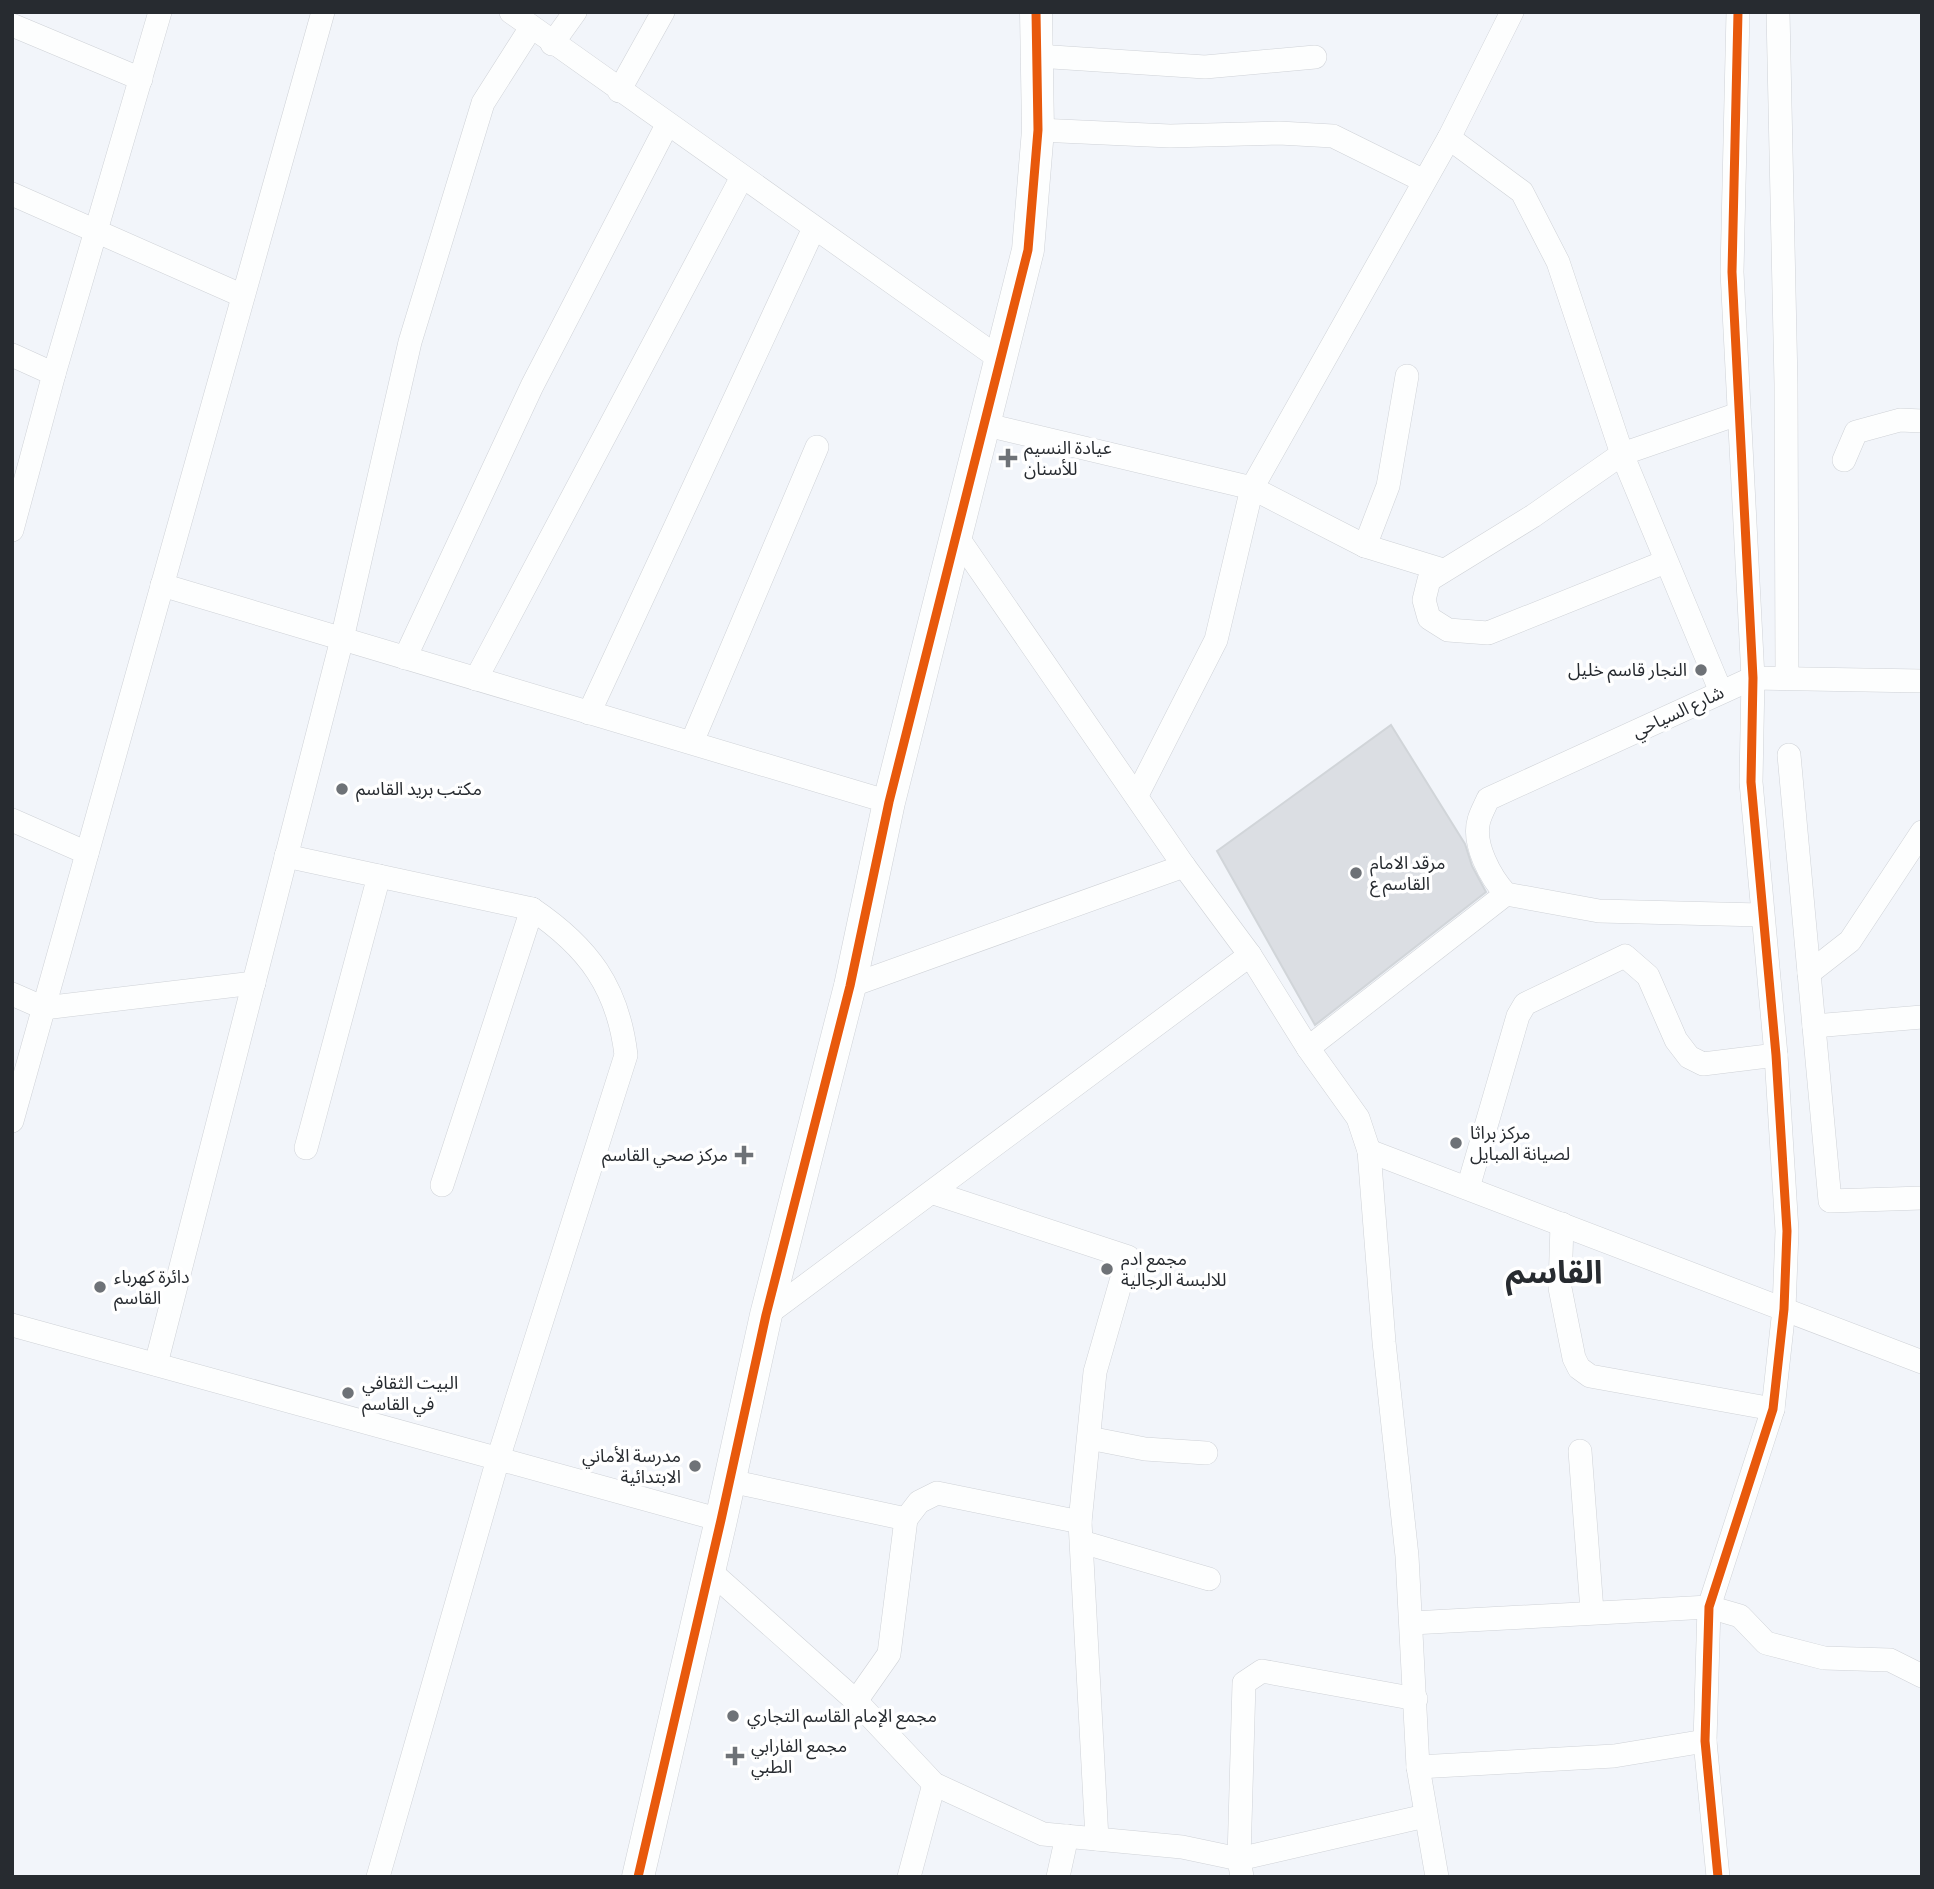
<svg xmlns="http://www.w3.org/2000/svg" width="1934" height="1889" font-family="Bitter,'Noto Sans Arabic',serif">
<rect width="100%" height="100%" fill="#f2f5fa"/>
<path fill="#dbdee3" stroke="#d1d5d9" stroke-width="2" d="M1391,725L1465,844L1472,866L1486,892L1315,1025L1217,851Z"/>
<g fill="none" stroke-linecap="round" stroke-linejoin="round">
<g stroke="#cfd2d7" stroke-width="24">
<g id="street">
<path d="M511,12L1003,361"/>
<path d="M1778,12L1786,384L1787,677"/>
<path d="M12,25L141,79"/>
<path d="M552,44L575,12"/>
<path d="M1037,56L1205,67L1315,57"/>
<path d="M619,91L663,12"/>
<path d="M1038,130L1170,136L1279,133L1333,136L1424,181"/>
<path d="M1449,138L1522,192L1558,262L1622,454L1721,692"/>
<path d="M12,194L243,296"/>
<path d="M12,355L54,374"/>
<path d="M987,425L1252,488L1365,546L1443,570"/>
<path d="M1844,460L1856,432L1900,420L1922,421"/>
<path d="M12,530L54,374L160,12"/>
<path d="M958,538L1184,866L1250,955L1308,1048L1358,1118L1369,1151L1384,1342L1407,1556L1418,1767L1437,1877"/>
<path d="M1365,546L1388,486L1407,376"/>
<path d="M1665,562L1488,633L1448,630L1429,618L1424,600L1429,580L1533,516L1622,454L1738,414"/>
<path d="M162,585L889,802"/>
<path d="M405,658L532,386L667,125"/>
<path d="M476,679L742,177"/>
<path d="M589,713L814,228"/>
<path d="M692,742L817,447"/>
<path d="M1789,755L1830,1201L1922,1198"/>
<path d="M1137,795L1216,640L1252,488L1449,138L1512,12"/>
<path d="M12,820L87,853"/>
<path d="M286,856L532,909C588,947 618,987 626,1055L498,1459L378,1877"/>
<path d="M1761,915L1599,911L1506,894C1491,878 1472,844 1479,820C1481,813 1485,806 1488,799L1753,678L1922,681"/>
<path d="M1809,973L1850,941L1922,832"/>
<path d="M850,986L1184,866"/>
<path d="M12,994L44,1008L254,983"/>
<path d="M1814,1026L1922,1017"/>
<path d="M1308,1048L1506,894"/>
<path d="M12,1121L323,12"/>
<path d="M306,1148L379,876"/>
<path d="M1369,1151L1922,1362"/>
<path d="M442,1185L532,909"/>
<path d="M1468,1188L1518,1016L1525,1004L1625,956L1648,976L1676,1040L1689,1057L1703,1064L1776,1055"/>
<path d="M934,1193L1128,1257L1095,1372L1080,1522L1097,1839"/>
<path d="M1562,1224L1560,1288L1574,1358L1579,1368L1590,1376L1773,1409"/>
<path d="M766,1315L1250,955"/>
<path d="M12,1325L721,1520"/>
<path d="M156,1364L342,639L410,342L483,103L530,29"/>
<path d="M1089,1438L1145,1449L1206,1453"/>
<path d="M1580,1451L1592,1611"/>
<path d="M730,1481L906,1519"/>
<path d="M1082,1542L1209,1579"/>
<path d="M710,1571L856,1701L934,1784L1043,1834L1182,1847L1239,1859L1425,1816"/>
<path d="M1412,1623L1709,1607L1740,1616L1766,1643L1824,1658L1890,1660L1922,1676"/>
<path d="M856,1701L889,1654L906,1519L919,1502L937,1493L1080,1522"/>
<path d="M1418,1767L1614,1756L1705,1741"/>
<path d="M909,1877L934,1784"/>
<path d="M1058,1877L1067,1836"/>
<path d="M1242,1877L1239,1859L1244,1683L1262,1671L1416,1699"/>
<path d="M1718,1877L1705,1741L1709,1607L1773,1409L1784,1309L1787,1231L1776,1055L1751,782L1753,678L1732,272L1738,12"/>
</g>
</g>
<g stroke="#cfd2d7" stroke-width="33">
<path id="secondary" d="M638,1877L721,1520L766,1315L850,986L889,802L1028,250L1038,130L1036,12"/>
</g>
<use href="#street" stroke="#fdfefe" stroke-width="23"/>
<use href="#secondary" stroke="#fdfefe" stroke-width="32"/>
<g stroke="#fff" stroke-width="13">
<g id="cycleway">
<path d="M638,1877L721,1520L766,1315L850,986L889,802L1028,250L1038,130L1036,12"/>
<path d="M1718,1877L1705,1741L1709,1607L1773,1409L1784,1309L1787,1231L1776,1055L1751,782L1753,678L1732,272L1738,12"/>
</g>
</g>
<use href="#cycleway" stroke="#e8590c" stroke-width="9"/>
</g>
<g fill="#6e7277" stroke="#fff" stroke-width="2.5">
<path d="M1004.5 447.5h7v7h7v7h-7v7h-7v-7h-7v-7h7z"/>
<circle cx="1701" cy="670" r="7"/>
<circle cx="342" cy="789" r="7"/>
<circle cx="1356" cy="873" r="7"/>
<circle cx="1456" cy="1143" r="7"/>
<path d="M740.5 1144.5h7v7h7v7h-7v7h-7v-7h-7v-7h7z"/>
<circle cx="1107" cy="1269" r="7"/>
<circle cx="100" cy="1287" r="7"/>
<circle cx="348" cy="1393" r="7"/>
<circle cx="695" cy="1466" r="7"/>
<circle cx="733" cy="1716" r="7"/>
<path d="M731.5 1745.5h7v7h7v7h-7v7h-7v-7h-7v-7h7z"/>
</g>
<g text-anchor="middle" stroke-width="7" stroke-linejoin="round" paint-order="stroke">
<g font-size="18" fill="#272b30" stroke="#fff" text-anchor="start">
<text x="1024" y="454">عيادة النسيم<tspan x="1024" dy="21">للأسنان</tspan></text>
<text x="1687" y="676" text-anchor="end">النجار قاسم خليل</text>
<text x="356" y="795">مكتب بريد القاسم</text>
<text x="1370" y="869">مرقد الامام<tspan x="1370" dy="21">القاسم ع</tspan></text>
<text x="1470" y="1139">مركز براثا<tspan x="1470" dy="21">لصيانة المبايل</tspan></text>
<text x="728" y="1161" text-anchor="end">مركز صحي القاسم</text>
<text x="1121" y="1265">مجمع ادم<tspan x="1121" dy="21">للالبسة الرجالية</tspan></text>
<text x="114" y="1283">دائرة كهرباء<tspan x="114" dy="21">القاسم</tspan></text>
<text x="362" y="1389">البيت الثقافي<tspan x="362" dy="21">في القاسم</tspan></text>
<text x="681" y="1462" text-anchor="end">مدرسة الأماني<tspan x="681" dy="21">الابتدائية</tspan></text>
<text x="747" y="1722">مجمع الإمام القاسم التجاري</text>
<text x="751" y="1752">مجمع الفارابي<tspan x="751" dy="21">الطبي</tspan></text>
</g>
<g font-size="18" fill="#272b30" stroke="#fff">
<text transform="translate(1678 712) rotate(-25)" y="6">شارع السياحي</text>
</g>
<g font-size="32" font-weight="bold" fill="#272b30" stroke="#fff">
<text x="1554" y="1283">القاسم</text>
</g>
</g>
<rect width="1934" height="1889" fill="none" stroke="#272b30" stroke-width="28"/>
</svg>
